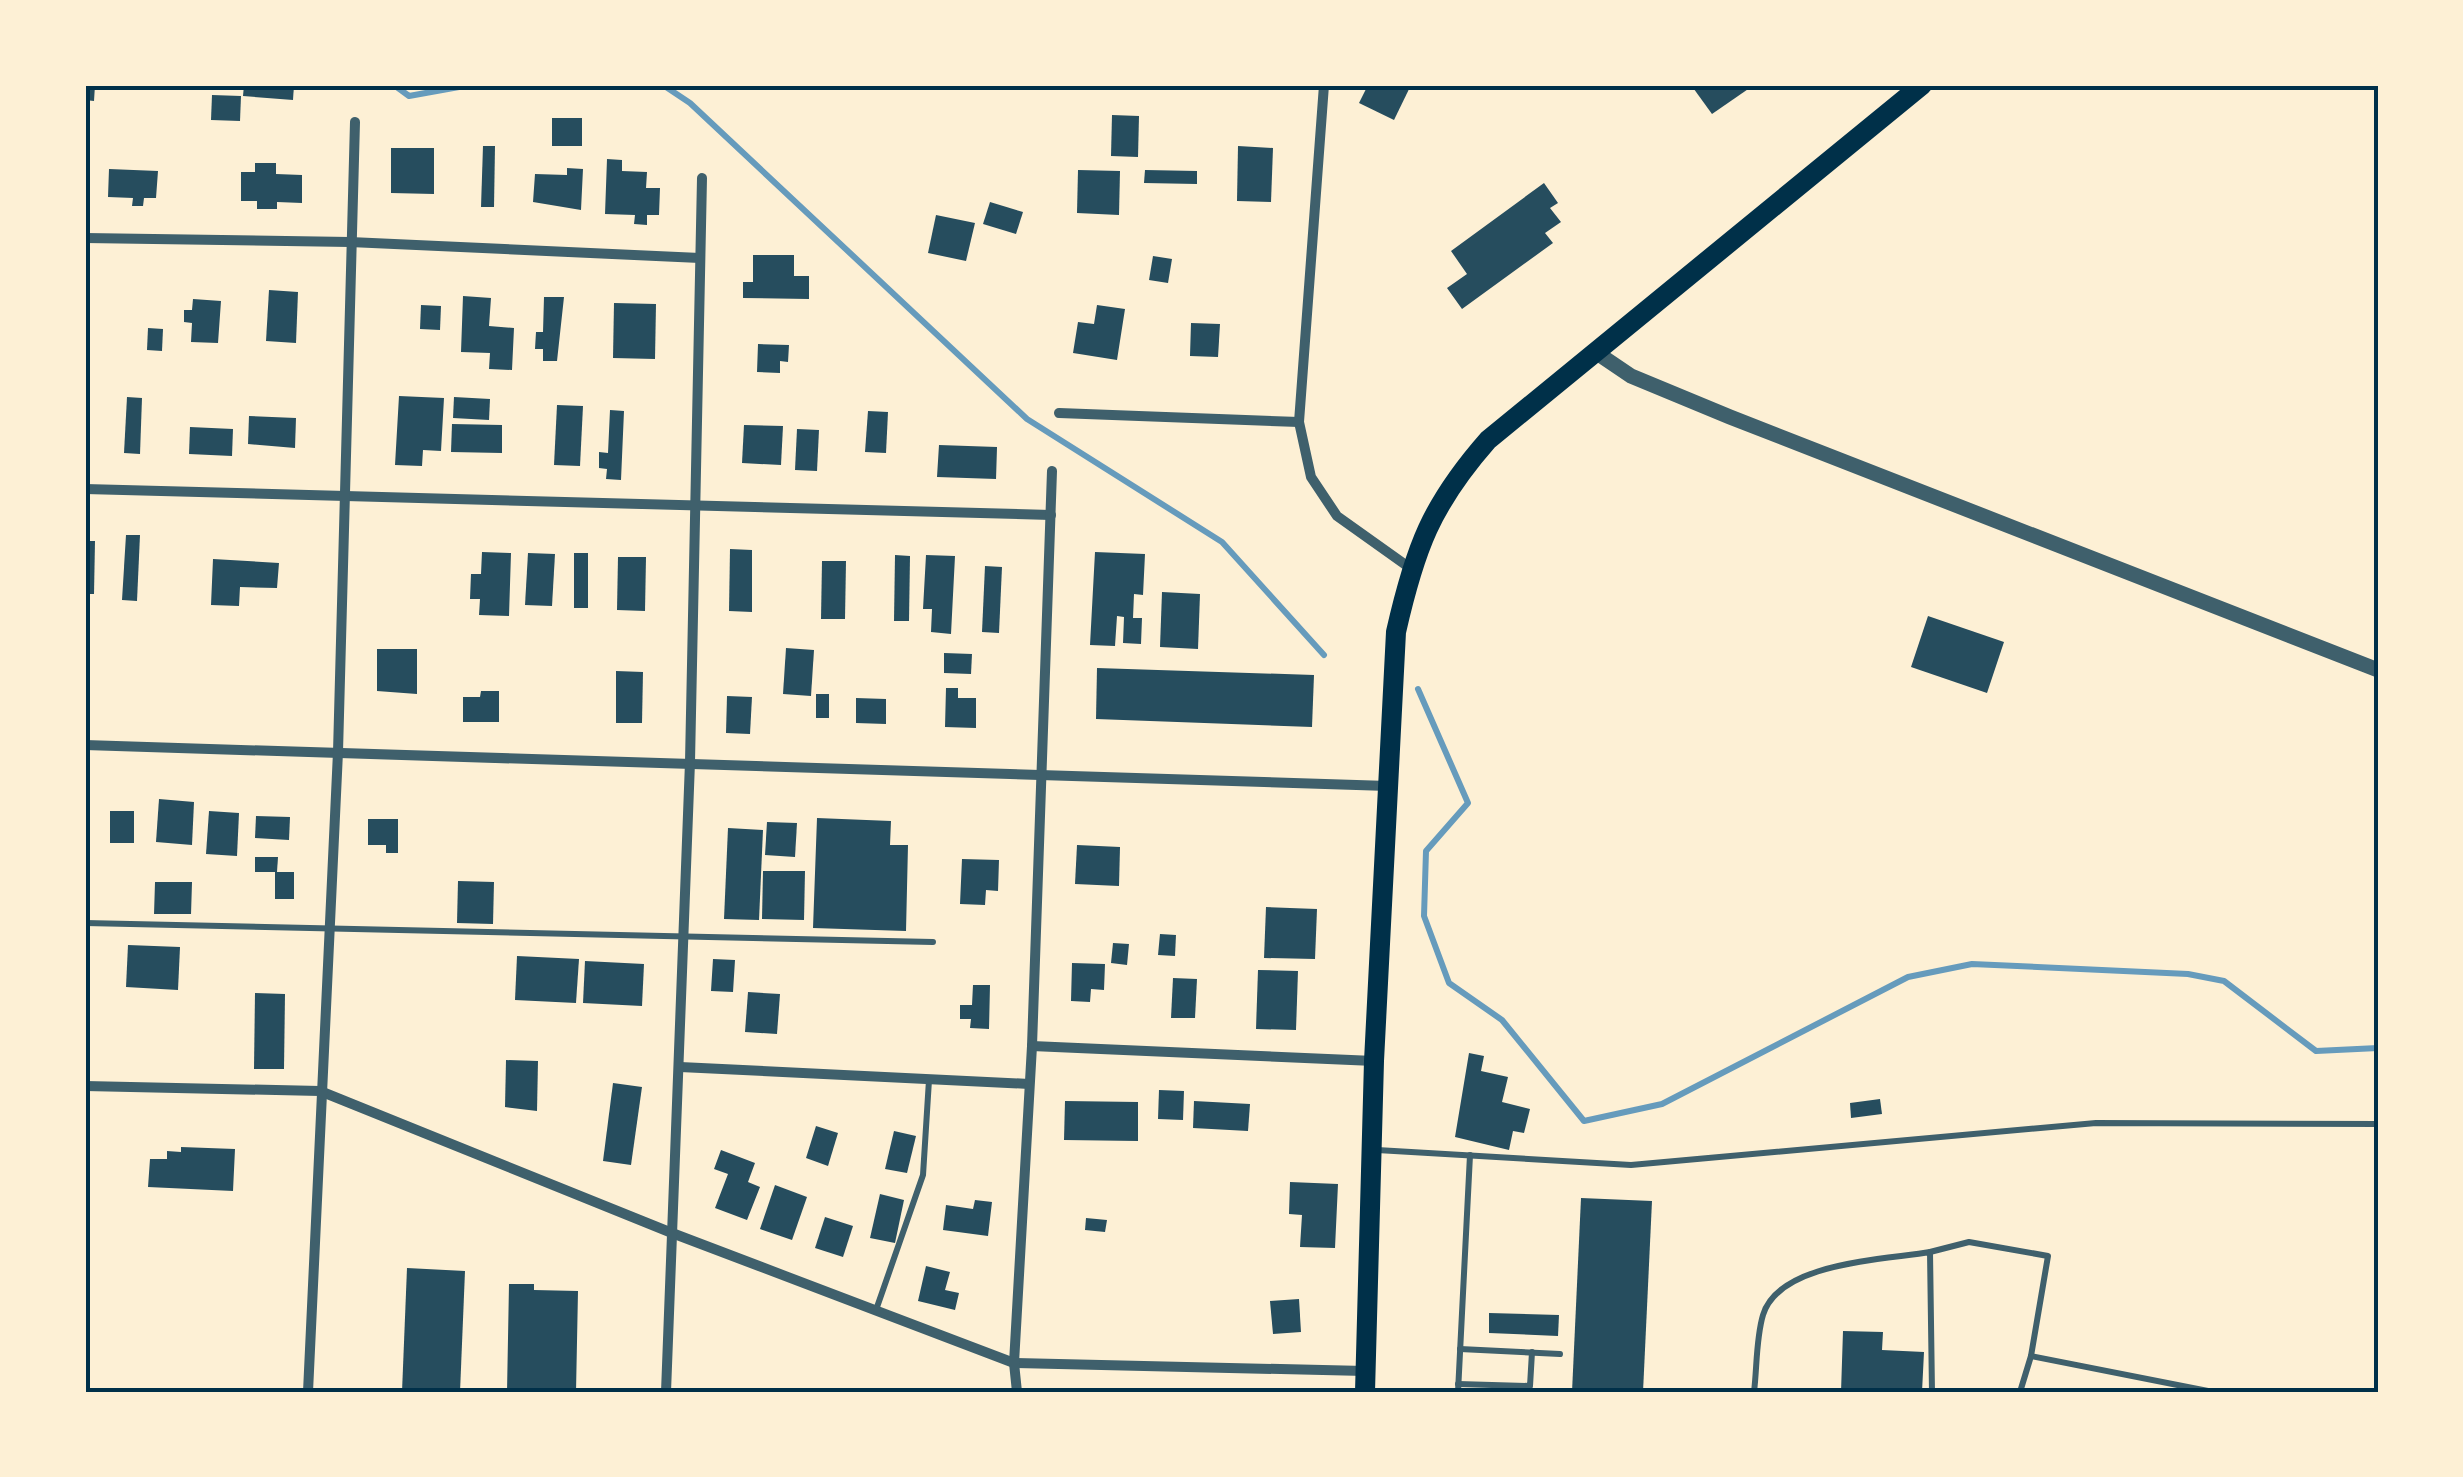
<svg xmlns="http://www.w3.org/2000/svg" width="2463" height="1477" font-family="'Asap Condensed',sans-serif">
<rect width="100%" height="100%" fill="#fdf0d5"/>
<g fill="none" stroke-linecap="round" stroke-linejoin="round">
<g stroke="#669bbc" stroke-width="6">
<path d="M394,85L409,96L470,85"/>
<path d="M663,85L690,103L1027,419L1222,542L1324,655"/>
<path d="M1418,689L1468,803L1426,851L1424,916L1449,983L1502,1020L1584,1121L1662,1104L1908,977L1972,964L2188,974L2224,981L2316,1051L2378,1048"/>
</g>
</g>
<g fill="#264d5e">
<path d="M85,85H95L94,101L85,100Z"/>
<path d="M244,85H294L293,100L243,96Z"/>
<path d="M1368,85H1411L1394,120L1359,103Z"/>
<path d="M1691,85H1754L1712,114Z"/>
<path d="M212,95L241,96L240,121L211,120Z"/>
<path d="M1112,115L1139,116L1138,157L1111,156Z"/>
<rect x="552" y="118" width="30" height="28"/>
<path d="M483,146H495L494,207H481Z"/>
<path d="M1238,146L1273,148L1271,202L1237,201Z"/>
<path d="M391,148H434V194L391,193Z"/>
<path d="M607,159L622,160V171L647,172L646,188H660L659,215H647V225L634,224L635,215L605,214Z"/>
<path d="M255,163H276V174L302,175V203L277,202V209H257V201H241V172H255Z"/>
<path d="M567,168L583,169L581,210L533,202L535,174L567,175Z"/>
<path d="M109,169L158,171L156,198H144L143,206H132L133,198L108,197Z"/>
<path d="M1078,170L1120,171L1119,215L1077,213Z"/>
<path d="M1145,170L1197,171V184L1144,183Z"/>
<path d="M1544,183L1558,203L1550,208L1561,222L1545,233L1553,243L1462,309L1447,288L1467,274L1451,251Z"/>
<path d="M990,202L1023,212L1016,234L983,224Z"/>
<path d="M936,215L975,223L966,261L928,253Z"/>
<path d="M753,255H794V276H809V299L743,298V282H753Z"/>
<path d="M1153,256L1172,259L1168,283L1149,280Z"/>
<path d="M269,290L298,292L296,343L266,341Z"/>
<path d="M463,296L491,298L489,326L514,328L512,370L489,369L490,353L461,352Z"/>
<path d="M544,297H564L557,361H543V349H535L536,332H543Z"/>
<path d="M193,299L221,301L218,343L191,342L192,323L184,322V310H192Z"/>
<path d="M614,303L656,304L655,359L613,358Z"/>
<path d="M421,305L441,306L440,330L420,329Z"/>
<path d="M1097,305L1125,309L1117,360L1073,353L1078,322L1094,324Z"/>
<path d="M1191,323L1220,324L1218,357L1190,356Z"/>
<path d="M148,328L163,329L162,351L147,350Z"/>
<path d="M758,344L789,345L788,362L780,361V373L757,372Z"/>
<path d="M399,396L444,398L441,451L423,450L422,466L395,465Z"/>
<path d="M127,397L142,398L140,454L124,453Z"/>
<path d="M454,397L490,399L489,420L453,418Z"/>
<path d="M557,405L583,406L580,466L554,465Z"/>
<path d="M610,410L624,411L621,480L606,479L607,469L599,468V452L608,453Z"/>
<path d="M868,411L888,412L886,453L865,452Z"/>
<path d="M249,416L296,418L295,448L248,444Z"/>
<path d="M452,424L502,425V453L451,452Z"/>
<path d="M744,425L783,426L781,465L742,463Z"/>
<path d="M190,427L233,429L232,456L189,454Z"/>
<path d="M797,429L819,430L817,471L795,470Z"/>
<path d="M939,445L997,447L996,479L937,477Z"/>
<path d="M126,535H140L137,601L122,600Z"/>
<path d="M85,541H95L94,594H85Z"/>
<path d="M730,549L752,550V612L729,611Z"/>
<path d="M482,552L511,553L509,616L479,615L480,599H470L471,574H481Z"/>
<path d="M1095,552L1145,554L1143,595L1134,594L1133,618H1142L1141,644L1123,643L1124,617L1117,616L1115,646L1090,645Z"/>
<path d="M528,553L555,554L552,606L525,605Z"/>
<rect x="574" y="553" width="14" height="55"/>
<path d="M895,555L910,556L909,621H894Z"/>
<path d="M926,555L955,556L951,634L931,632L932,609H923Z"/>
<path d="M618,557H646L645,611L617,610Z"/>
<path d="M213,559L279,563L277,588L240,587L239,606L211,605Z"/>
<path d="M822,561H846L845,619H821Z"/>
<path d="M985,566L1002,567L999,633L982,632Z"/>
<path d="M1162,592L1200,594L1198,649L1160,647Z"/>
<path d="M1928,616L2004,642L1987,693L1911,667Z"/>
<path d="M786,648L814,650L811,696L783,694Z"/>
<path d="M377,649H417V694L377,691Z"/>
<path d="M944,653L972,654L971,674L944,673Z"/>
<path d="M1097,668L1314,675L1312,727L1096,719Z"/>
<path d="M616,671L643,672L642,723H616Z"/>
<path d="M946,688H958V698H976V728L945,727Z"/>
<path d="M481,691H499V722H463V697H480Z"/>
<rect x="816" y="694" width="13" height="24"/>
<path d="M727,696L752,697L750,734L726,733Z"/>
<path d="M856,698L886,699V724L856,723Z"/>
<path d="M159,799L194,802L192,845L156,842Z"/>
<rect x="110" y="811" width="24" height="32"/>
<path d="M209,811L239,813L237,856L206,854Z"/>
<path d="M256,816L290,817L289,840L255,838Z"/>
<path d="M817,818L891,821L890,845H908L906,931L813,928Z"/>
<path d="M368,819H398V853H386V845H368Z"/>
<path d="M767,822L797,823L795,857L765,855Z"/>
<path d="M728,828L763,830L759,920L724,919Z"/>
<path d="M1077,845L1120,847L1119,886L1075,884Z"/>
<path d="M255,857H278L277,872H255Z"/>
<path d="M962,859L999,860L998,891L986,890L985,905L960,904Z"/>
<path d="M763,871H805L804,920L762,919Z"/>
<rect x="275" y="872" width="19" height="27"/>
<path d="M458,881L494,882L493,924L457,923Z"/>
<path d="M155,882H192L191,914H154Z"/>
<path d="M1266,907L1317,909L1315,959L1264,958Z"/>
<path d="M1160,934L1176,935L1175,956L1158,955Z"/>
<path d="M1113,943L1129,944L1127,965L1111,963Z"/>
<path d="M128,945L180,947L178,990L126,987Z"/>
<path d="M517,956L579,959L576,1003L515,1000Z"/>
<path d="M713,959L735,960L733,992L711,991Z"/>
<path d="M585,961L644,964L642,1006L583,1003Z"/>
<path d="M1072,963L1105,964L1104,990L1091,989L1090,1002L1071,1001Z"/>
<path d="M1258,970L1298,971L1296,1030L1256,1029Z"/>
<path d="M1173,978L1197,979L1195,1018H1171Z"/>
<path d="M973,985H990L989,1029L970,1028L971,1019H960V1005H972Z"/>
<path d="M748,992L780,994L777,1034L745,1032Z"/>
<path d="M255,993L285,994L284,1069H254Z"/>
<path d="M1469,1053L1484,1056L1481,1071L1508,1077L1502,1102L1530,1109L1524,1133L1513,1131L1509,1150L1455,1137Z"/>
<path d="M506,1060L538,1061L537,1111L505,1107Z"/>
<path d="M613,1083L642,1087L631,1165L603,1161Z"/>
<path d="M1159,1090L1184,1091L1183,1120L1158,1119Z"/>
<path d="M1880,1099L1882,1114L1851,1118L1850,1103Z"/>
<path d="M1065,1101L1138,1102V1141L1064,1140Z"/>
<path d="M1194,1101L1250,1104L1248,1131L1193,1128Z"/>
<path d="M816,1126L838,1133L828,1166L806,1158Z"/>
<path d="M894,1131L916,1136L907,1173L885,1169Z"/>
<path d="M181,1147L235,1149L233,1191L148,1187L150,1159H167V1151L181,1152Z"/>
<path d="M721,1150L755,1163L748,1182L760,1187L747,1220L715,1208L728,1174L714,1169Z"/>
<path d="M1290,1182L1338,1184L1335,1248L1300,1247L1302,1215L1289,1214Z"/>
<path d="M775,1185L807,1197L792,1240L760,1229Z"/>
<path d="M880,1194L904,1200L895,1243L870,1238Z"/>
<path d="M1581,1198L1652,1201L1643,1392H1572Z"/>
<path d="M975,1200L992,1202L988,1236L943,1230L946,1205L973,1209Z"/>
<path d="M825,1217L853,1226L843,1257L815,1248Z"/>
<path d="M1086,1218L1107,1220L1105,1232L1085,1230Z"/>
<path d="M926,1266L950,1272L945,1290L959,1293L955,1310L918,1301Z"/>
<path d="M407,1268L465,1271L460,1392H402Z"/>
<path d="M509,1284H534V1290L578,1291L576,1392H507Z"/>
<path d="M1299,1299L1301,1332L1273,1334L1270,1301Z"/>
<path d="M1489,1313L1559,1315L1558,1336L1489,1333Z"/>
<path d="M1843,1331L1883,1332L1882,1350L1924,1352L1922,1392H1841Z"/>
</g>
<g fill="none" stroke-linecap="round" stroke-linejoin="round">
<g stroke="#3f606c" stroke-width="6">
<path d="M85,923L933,942"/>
<path d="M1377,1150L1631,1165L2096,1123L2378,1124"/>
<path d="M1930,1252L1969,1242L2048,1256L2031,1356"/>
<path d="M876,1310L923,1175L929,1080"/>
<path d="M1460,1349L1560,1354"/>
<path d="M1458,1384L1530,1386L1532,1352"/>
<path d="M1458,1392L1470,1155"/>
<path d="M1754,1392C1757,1368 1756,1338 1763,1315C1779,1262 1884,1260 1930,1252L1932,1392"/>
<path d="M2020,1392L2031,1356L2213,1392"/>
</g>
<g stroke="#3f606c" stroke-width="10">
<path d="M1324,85L1299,422L1311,477L1337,516L1410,568"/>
<path d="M85,238L350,242L700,258"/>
<path d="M1059,413L1299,422"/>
<path d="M85,489L1051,515"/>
<path d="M85,745L1388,786"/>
<path d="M1032,1046L1374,1061"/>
<path d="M680,1067L1029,1084"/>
<path d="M85,1086L320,1091L672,1233L1014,1363L1365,1371"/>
<path d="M308,1392L338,752L355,122"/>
<path d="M666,1392L690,762L702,178"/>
<path d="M1017,1392L1014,1363L1032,1046L1052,471"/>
</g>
<path stroke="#3f606c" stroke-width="15" d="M1597,353L1631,376L1730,417L2378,670"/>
<path stroke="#003049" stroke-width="20" d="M1365,1392L1374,1061L1396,632C1415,548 1431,505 1488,440L1922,85"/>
</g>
<rect width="2463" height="1477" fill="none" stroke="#fdf0d5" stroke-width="175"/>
<rect x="88" y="88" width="2288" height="1302" fill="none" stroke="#003049" stroke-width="4"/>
</svg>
